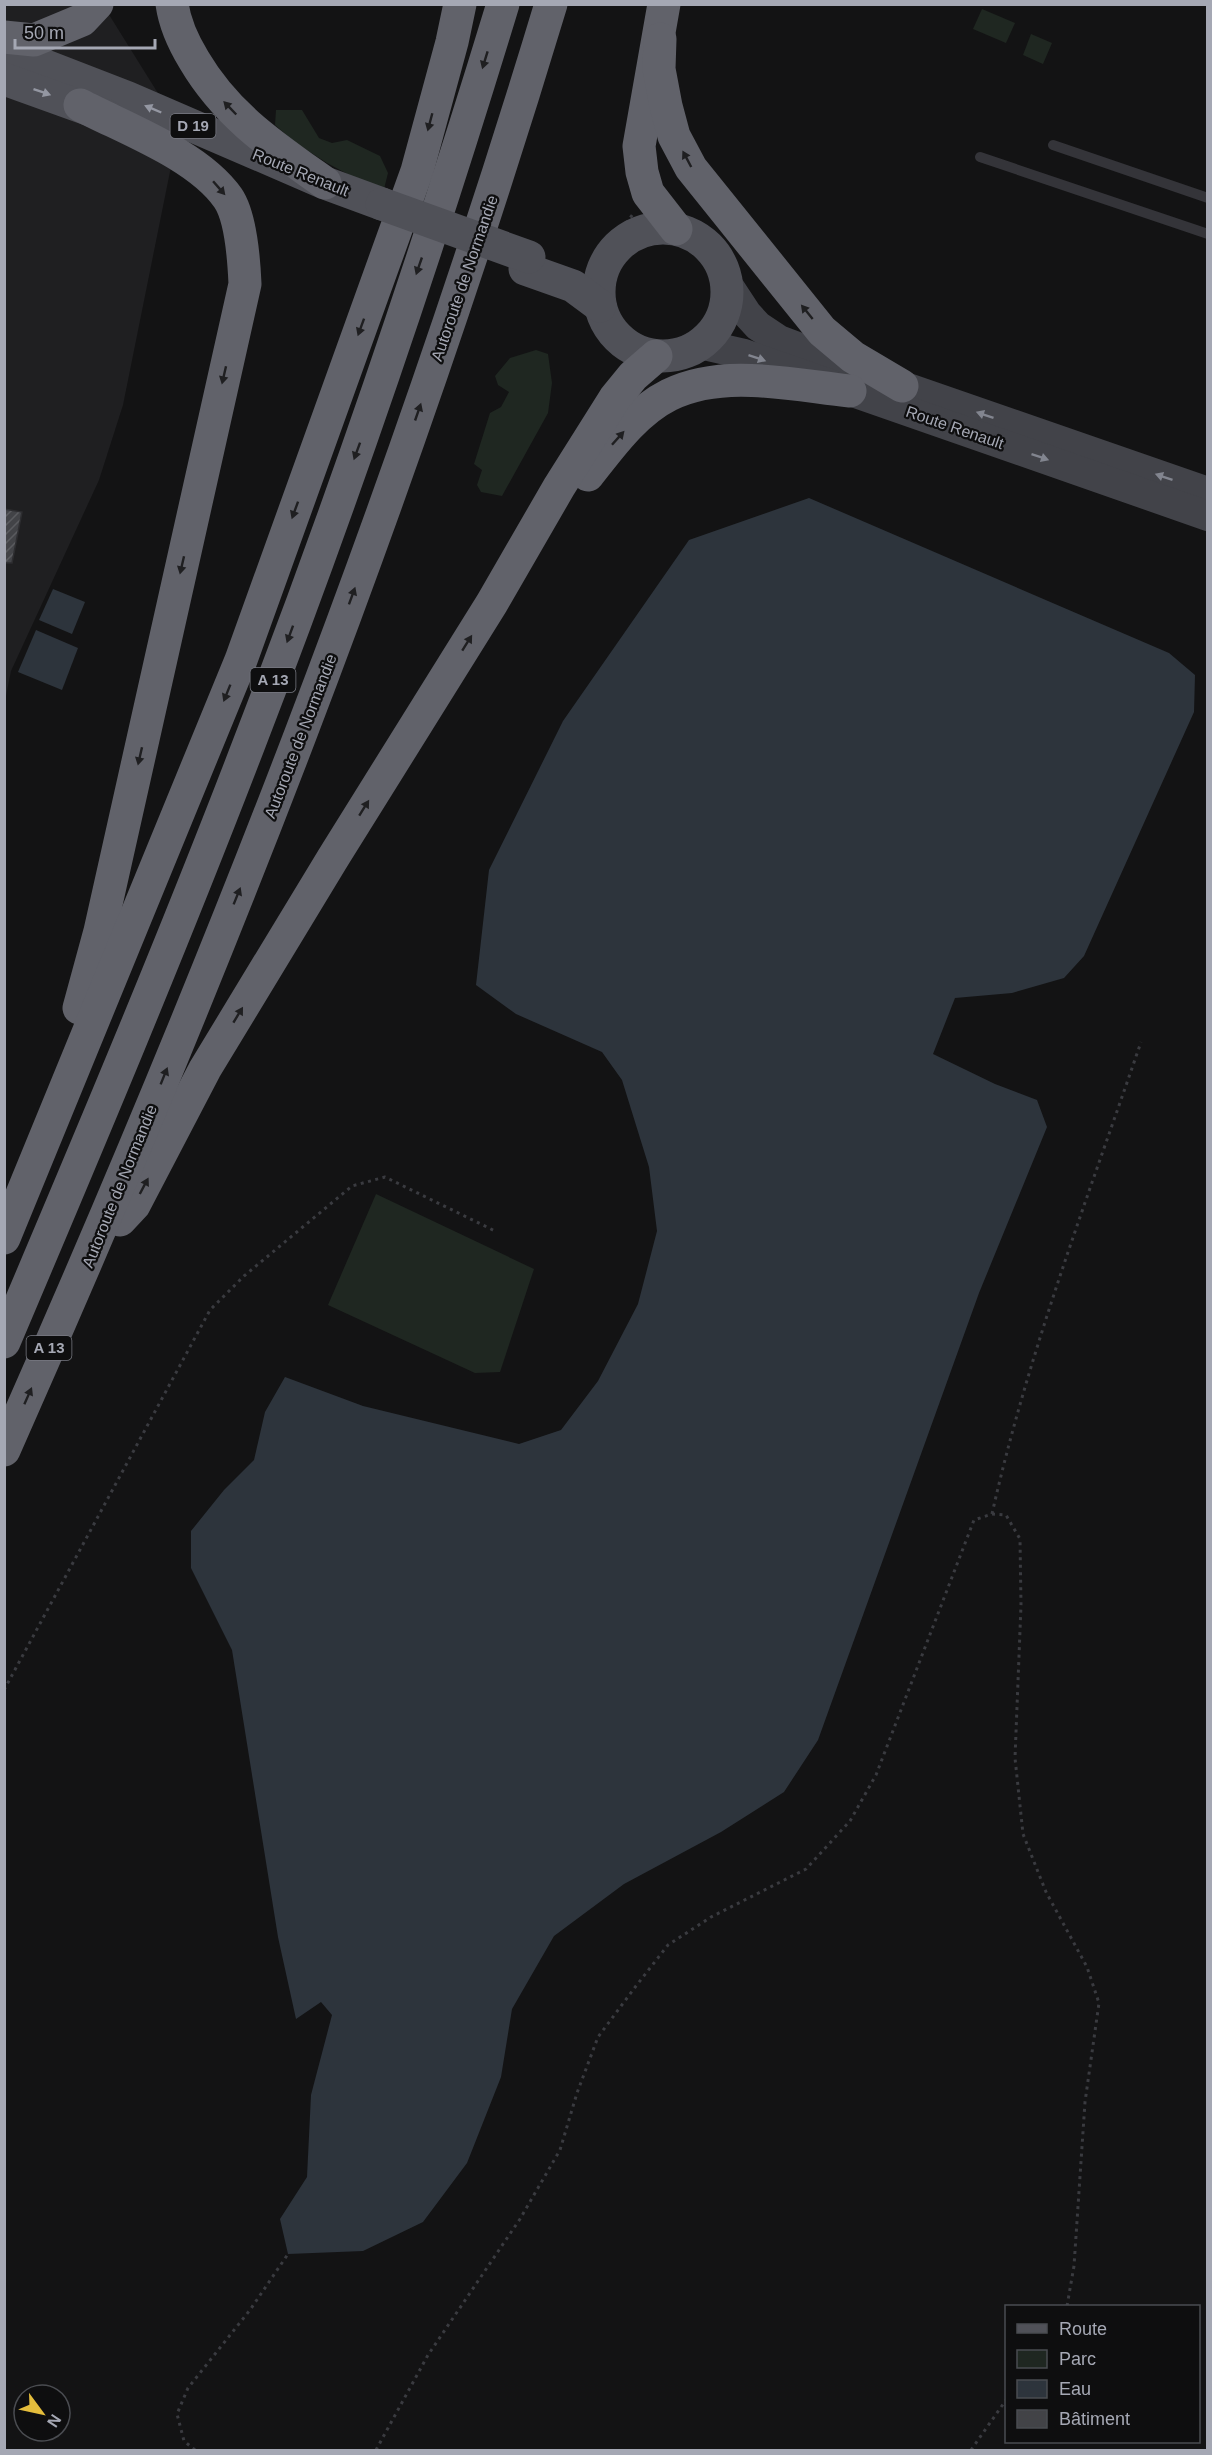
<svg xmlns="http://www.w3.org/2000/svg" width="1212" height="2455" font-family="Arial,sans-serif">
<defs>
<pattern id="building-hatch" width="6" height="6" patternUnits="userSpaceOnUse" patternTransform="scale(1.5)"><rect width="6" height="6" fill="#424347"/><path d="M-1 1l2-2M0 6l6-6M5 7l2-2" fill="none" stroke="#5a5b5f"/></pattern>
</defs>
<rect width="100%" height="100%" fill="#131314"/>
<path fill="#1f1f21" d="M5,5H103L179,127L123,405L99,480L11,671L5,701Z"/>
<g fill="#1f2721">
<path d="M982,9L1015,23L1006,43L973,29Z"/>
<path d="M1031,34L1052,43L1043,64L1023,55Z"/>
<path d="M276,110H302L319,138L332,143L347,140L380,156L388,173L383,193L327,163L296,143L275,125Z"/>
<path d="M536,350L548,354L552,383L548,413L502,496L481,492L477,485L482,470L474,464L490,413L501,407L509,392L498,385L495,376L510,358Z"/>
<path d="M376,1194L534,1269L500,1372L475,1373L328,1305Z"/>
</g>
<g fill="#2d343c">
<path d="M809,498L1169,653L1195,675L1194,712L1084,956L1064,978L1012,993L955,998L933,1054L995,1084L1037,1100L1047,1127L979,1293L818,1740L784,1792L721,1832L624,1884L554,1936L512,2009L501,2077L467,2163L423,2222L363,2251L288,2254L280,2219L307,2177L311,2095L332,2015L321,2002L296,2019L278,1937L232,1650L191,1568V1531L224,1490L254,1460L265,1412L285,1377L363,1406L519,1444L561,1430L598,1381L638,1304L657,1231L649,1167L622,1080L602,1052L516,1014L476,985L489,870L563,721L689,540Z"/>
<path d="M53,589L85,602L72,634L39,620Z"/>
<path d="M36,630L78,648L62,690L18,672Z"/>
</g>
<path fill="url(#building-hatch)" stroke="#2d2d30" stroke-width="1.5" d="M4,509L22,512L12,563H4Z"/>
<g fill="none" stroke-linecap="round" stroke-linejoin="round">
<g stroke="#3a3b40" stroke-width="3" stroke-dasharray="3 4.5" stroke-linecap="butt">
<path d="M619,245L627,222L633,214"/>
<path d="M992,1514C1028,1353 1088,1197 1141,1042"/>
<path d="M4,1690L210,1310L244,1276L352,1186L385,1177L495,1231"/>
<path d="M195,2450L184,2441L177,2414L188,2388L250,2310L288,2254"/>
<path d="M376,2450L428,2355L520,2219L560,2150L577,2093L598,2037L636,1986L668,1945L711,1917L806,1869L850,1821L876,1775L974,1520L992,1514L1006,1515L1020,1539L1021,1605L1015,1758L1023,1834L1046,1892L1087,1967L1099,2003L1085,2102L1074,2266L1067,2306"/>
<path d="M971,2450L1006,2400"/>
</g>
<g stroke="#343439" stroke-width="10">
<path d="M1053,145L1208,198"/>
<path d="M980,157L1208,234"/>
</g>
<g stroke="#424349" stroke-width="30">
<path d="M726,282L747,314L758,326L779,340L902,386L1208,492"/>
<path d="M700,344L744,354L1208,516"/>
</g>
<g stroke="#505158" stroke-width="33">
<path d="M4,50L128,98L325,183L382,204"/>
<path d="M4,79L107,116"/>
<circle cx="663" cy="292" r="64"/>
<path d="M525,269L573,286L600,306"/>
</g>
<g stroke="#61626a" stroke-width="33">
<path d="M172,4C175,25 183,42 194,60C227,116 273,146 325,183"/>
<path d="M664,4L639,146L642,172L648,193L676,229"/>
<path d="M4,37L34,40L82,20L97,4"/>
<path d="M660,39L659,69L666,106L674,136L691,168L822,331L853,357L902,386"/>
<path d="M588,475C611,446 635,412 669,395C723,368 792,385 850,391"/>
<path d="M79,1008L100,931L245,284C244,261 241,217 228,198C198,155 126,129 80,105"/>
<path d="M120,1220L134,1205L205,1069L333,858L492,603L559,487L615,398L633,376L656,356"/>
<path d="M4,1238L241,660L417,171L452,42L460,4"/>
<path d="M4,1342C88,1144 172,945 249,744C343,501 427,254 503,4"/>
<path d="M4,1450C213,979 402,498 551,4"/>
</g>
<path stroke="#505158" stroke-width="33" d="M382,204L529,257"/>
</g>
<defs><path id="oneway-solid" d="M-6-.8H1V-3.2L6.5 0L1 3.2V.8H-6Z" transform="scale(1.5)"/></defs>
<g fill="#1f1f21">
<use href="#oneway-solid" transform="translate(485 60) rotate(107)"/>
<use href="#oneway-solid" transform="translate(230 108) rotate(-134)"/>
<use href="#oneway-solid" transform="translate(430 122) rotate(105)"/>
<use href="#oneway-solid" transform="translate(687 159) rotate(-118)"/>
<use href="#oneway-solid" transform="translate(219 188) rotate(49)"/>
<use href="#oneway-solid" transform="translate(419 266) rotate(109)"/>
<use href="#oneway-solid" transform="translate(807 312) rotate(-129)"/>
<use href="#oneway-solid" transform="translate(361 327) rotate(110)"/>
<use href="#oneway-solid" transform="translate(224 375) rotate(103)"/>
<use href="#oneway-solid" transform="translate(418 412) rotate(-71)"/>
<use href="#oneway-solid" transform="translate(618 438) rotate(-48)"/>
<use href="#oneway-solid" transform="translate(357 451) rotate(110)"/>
<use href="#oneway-solid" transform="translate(295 510) rotate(110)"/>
<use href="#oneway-solid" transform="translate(182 565) rotate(103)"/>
<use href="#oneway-solid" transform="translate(352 596) rotate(-70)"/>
<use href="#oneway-solid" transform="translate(290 634) rotate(110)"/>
<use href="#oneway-solid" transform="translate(467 643) rotate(-58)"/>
<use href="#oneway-solid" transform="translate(227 693) rotate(112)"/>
<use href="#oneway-solid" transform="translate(140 756) rotate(103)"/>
<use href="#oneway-solid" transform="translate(364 808) rotate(-58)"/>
<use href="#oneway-solid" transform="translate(237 896) rotate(-68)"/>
<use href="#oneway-solid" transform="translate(238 1015) rotate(-59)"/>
<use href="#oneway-solid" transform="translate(164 1076) rotate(-68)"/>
<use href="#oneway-solid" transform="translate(144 1186) rotate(-62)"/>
<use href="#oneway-solid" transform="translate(28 1396) rotate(-66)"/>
</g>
<g fill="#9497a2">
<use href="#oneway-solid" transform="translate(42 92) rotate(19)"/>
<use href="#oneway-solid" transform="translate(153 109) rotate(-157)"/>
</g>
<g fill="#82858f">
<use href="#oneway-solid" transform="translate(757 358) rotate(19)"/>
<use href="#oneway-solid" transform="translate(985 415) rotate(-161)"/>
<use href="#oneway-solid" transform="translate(1040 457) rotate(19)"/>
<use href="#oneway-solid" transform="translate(1164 477) rotate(-161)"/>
</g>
<g text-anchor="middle" stroke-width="4.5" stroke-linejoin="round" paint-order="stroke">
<g fill="#0e0e0f" stroke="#787a82" stroke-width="1.5">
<rect x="170.5" y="114" width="45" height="24" rx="4.5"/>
<rect x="250.5" y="668" width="45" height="24" rx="4.5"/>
<rect x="26.5" y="1336" width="45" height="24" rx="4.5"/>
</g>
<g font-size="15" font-weight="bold" fill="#a5a8b4">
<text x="193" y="131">D 19</text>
<text x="273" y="685">A 13</text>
<text x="49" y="1353">A 13</text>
</g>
<g font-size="16" fill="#a5a8b4" stroke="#0e0e0f">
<text transform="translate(301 172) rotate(22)" y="6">Route Renault</text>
<text transform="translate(464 278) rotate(-71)" y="6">Autoroute de Normandie</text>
<text transform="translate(955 427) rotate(19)" y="6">Route Renault</text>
<text transform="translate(300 736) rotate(-69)" y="6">Autoroute de Normandie</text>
<text transform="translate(119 1186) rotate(-68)" y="6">Autoroute de Normandie</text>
</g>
</g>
<rect width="1212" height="2455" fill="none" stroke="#a5a8b4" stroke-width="12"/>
<rect x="1005" y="2305" width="195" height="138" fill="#0e0e0f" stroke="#4a4c51" stroke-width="1.5"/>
<rect x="1017" y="2324" width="30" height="9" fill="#505158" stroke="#4a4c51" stroke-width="1.5"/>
<text x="1059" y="2335" font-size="18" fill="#a5a8b4">Route</text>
<rect x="1017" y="2350" width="30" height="18" fill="#1f2721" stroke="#4a4c51" stroke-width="1.5"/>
<text x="1059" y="2365" font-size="18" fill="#a5a8b4">Parc</text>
<rect x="1017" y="2380" width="30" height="18" fill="#2d343c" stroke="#4a4c51" stroke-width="1.5"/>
<text x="1059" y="2395" font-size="18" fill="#a5a8b4">Eau</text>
<rect x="1017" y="2410" width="30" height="18" fill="#424347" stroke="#4a4c51" stroke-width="1.5"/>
<text x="1059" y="2425" font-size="18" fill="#a5a8b4">Bâtiment</text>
<g transform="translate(42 2413) rotate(123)"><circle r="28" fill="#0e0e0f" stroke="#4a4c51" stroke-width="1.5"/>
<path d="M0-4.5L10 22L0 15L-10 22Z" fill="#e4bd3c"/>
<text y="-9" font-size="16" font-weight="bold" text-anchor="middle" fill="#a5a8b4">N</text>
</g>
<path d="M15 39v9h140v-9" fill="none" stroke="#a5a8b4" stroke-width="3"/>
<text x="24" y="39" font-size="18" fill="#a5a8b4" stroke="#0e0e0f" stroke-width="4.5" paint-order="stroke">50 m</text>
</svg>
